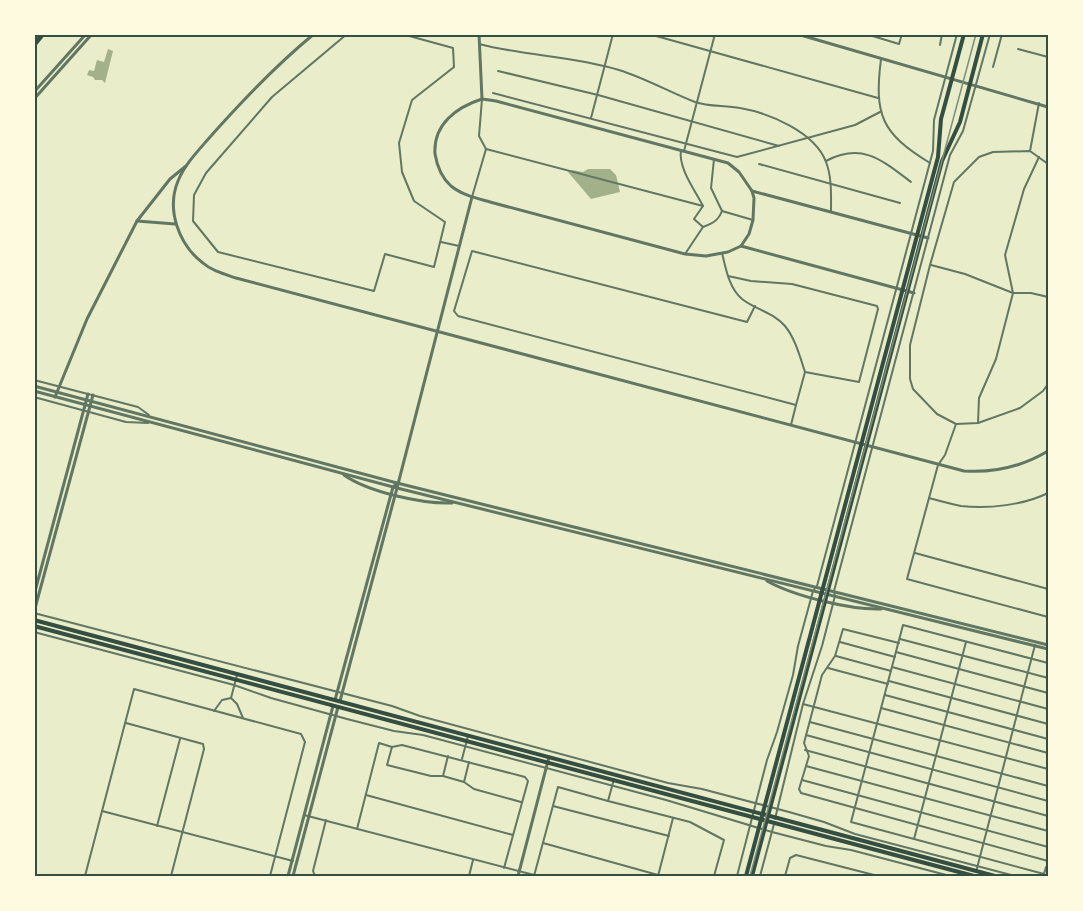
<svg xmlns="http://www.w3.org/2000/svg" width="1083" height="911" font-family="'Nunito Sans',sans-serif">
<rect width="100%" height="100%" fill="#e9edc9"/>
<g fill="#a3b18a">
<path d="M108,49L113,51L105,83L102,80H95L93,77L87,75L89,70L94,71L97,60L104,62Z"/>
<path d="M588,169H610L616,175L620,192L591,199L568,172L572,170L583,172Z"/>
</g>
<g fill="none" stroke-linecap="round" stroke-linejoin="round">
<g stroke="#617663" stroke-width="2">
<path d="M486,149L703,206"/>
<path d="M681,150C678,168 695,190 703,206L694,219L703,227L685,254"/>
<path d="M472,197L486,149L479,136L482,99"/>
<path d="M722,211L753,220"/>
<path d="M703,227C713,223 718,221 722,211L711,188L714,159"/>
</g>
<g stroke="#617663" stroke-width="2">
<path d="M347,34L272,97L206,173L194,195L193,221L218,252L374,291L385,254L434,267L445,222L414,201L402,172L399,143L412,100L454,67L453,48L402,34"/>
<path d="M649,34L878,98"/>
<path d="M866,34L899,44L902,34"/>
<path d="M479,44C525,56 573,56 619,70C645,78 669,92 695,102C709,107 725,105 740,108C769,113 815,132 826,162C832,177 831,196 831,212"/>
<path d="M940,45L942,34"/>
<path d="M1018,49L1048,57"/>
<path d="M881,59C874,115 881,133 930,163"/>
<path d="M993,67L1002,34"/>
<path d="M498,71L598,95L779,146"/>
<path d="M493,93L737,157L855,125L880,112"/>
<path d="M591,118L613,34"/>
<path d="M684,151L715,34"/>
<path d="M1030,151L1039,103"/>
<path d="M826,161C862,142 882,160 911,182"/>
<path d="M759,164L900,203"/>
<path d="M1048,164L1030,151L993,152L979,157L954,182L930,265L910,345V379L913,389L937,414L956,424L978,423L1020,408L1043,391L1048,384"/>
<path d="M441,242L459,246"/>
<path d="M722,253C726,269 729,288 742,299C756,310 773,312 785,326C795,338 800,357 805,372"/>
<path d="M931,265L965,274L1013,293H1031L1048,297"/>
<path d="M728,276L751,281L792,284L877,306L878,309L859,382L805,372L796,405"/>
<path d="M755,306L747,322L472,251L454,311L458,316L796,405L791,425"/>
<path d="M34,380L138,407L149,415"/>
<path d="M34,397L126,422L148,423"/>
<path d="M978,423L979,398L996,359L1013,293L1005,255L1024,189L1039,157"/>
<path d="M956,424L945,455L938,465L907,579L1048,617"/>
<path d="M929,498C940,501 951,504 961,506C989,509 1024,505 1048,493"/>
<path d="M915,553L1048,589"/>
<path d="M34,613L392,706L420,716L668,783L702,789L789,812L824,822L855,834L1015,876"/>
<path d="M34,632L234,685L271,698L347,719L394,731L423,735L666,800L772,832L826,846L851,850L950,876"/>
<path d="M900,639L1048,678"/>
<path d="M840,642L895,657"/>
<path d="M896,652L1048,693"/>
<path d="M836,656L891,671"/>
<path d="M1048,663L903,625L851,822L1044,874L1046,867L1048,868"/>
<path d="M892,667L1048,709"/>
<path d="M828,668L888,684"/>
<path d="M889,681L1048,724"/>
<path d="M885,695L1048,739"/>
<path d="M231,698L237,675"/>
<path d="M231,698L237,704L243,718"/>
<path d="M803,704L1048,769"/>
<path d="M881,708L1048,753"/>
<path d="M214,711L222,700L231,698"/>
<path d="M810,722L1048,786"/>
<path d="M126,723L203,744L204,749L171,876"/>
<path d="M806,735L1048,801"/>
<path d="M392,747L387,765L431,776H443L464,782L474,789L521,802"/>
<path d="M805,750L1048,816"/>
<path d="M462,759L468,736"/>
<path d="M806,766L809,756L804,743L822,675L835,656L843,629L899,643"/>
<path d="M443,776L448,756"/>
<path d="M614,779L608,801L690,822L724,840L714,876"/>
<path d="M802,780L1048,847"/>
<path d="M464,782L469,762"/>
<path d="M366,795L513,835"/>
<path d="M553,806L669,836"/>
<path d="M102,811L293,861"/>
<path d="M304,815L538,876"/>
<path d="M775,819L803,704L822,646L835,596L834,591L950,155L963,131L990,34"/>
<path d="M157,826L180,739"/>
<path d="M357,829L379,743L392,747L402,745L525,777L528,781L504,868"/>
<path d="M914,839L966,642"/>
<path d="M543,843L658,875"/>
<path d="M1048,861L801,793L799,789L806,766L1048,831"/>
<path d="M976,872L1035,645"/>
<path d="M85,876L134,689L301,734L305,742L270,876"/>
<path d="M315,876L313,871L326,820"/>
<path d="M469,876L473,860"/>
<path d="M534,876L558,787L608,801"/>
<path d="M658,876L673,818"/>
<path d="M737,876L767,760L777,732L793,675L798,646L813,591L817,586L933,151L934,120L957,34"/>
<path d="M760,876L774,824"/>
<path d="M785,876L790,858L796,855L878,876"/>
</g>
<g stroke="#617663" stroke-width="3">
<path d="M314,34C276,65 242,101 210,137C198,151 185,164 178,181C166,210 179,245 203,263C212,271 224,274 236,278L964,471C993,473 1023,466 1048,451"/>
<path d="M479,34L482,99"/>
<path d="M797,34L1048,107"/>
<path d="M34,92L86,34"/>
<path d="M34,99L92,34"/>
<path d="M482,99L496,101L728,163L739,172L752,191L754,198L753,220L749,234L741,246L728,252L706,256L685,254L490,202C476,198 462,195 451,186C442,178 437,166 435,154C433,124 457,107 482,99Z"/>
<path d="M752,191L928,238"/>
<path d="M137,221L175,224"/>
<path d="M741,246L914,293"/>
<path d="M34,386L397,483L1048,645"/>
<path d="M34,391L397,488L1048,649"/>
<path d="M55,397L87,319L137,221L170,179L186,166"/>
<path d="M344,475C368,492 422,504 452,503"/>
<path d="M767,581C794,596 850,610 881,609"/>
<path d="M34,595L88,394"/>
<path d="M34,612L93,395"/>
<path d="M335,700L393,487L397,483"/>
<path d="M340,701L397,488L472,197"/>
<path d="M288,876L333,706"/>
<path d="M293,876L338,707"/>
<path d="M518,876L549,757"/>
</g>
<g stroke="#344e41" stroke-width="4">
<path d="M34,620L995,876"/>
<path d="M34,626L974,876"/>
</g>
<g stroke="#344e41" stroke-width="4">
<path d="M746,876L938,157L941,119L964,34"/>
<path d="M752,876L942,161L960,122L983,34"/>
</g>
<path stroke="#344e41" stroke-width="4.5" d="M34,45L43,34"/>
<path stroke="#7c8e77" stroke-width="1.5" d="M750,876L976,34"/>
</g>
<rect width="1083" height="911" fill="none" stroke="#fefae0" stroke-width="72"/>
<rect x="36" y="36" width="1011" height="839" fill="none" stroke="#344e41" stroke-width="2"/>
</svg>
